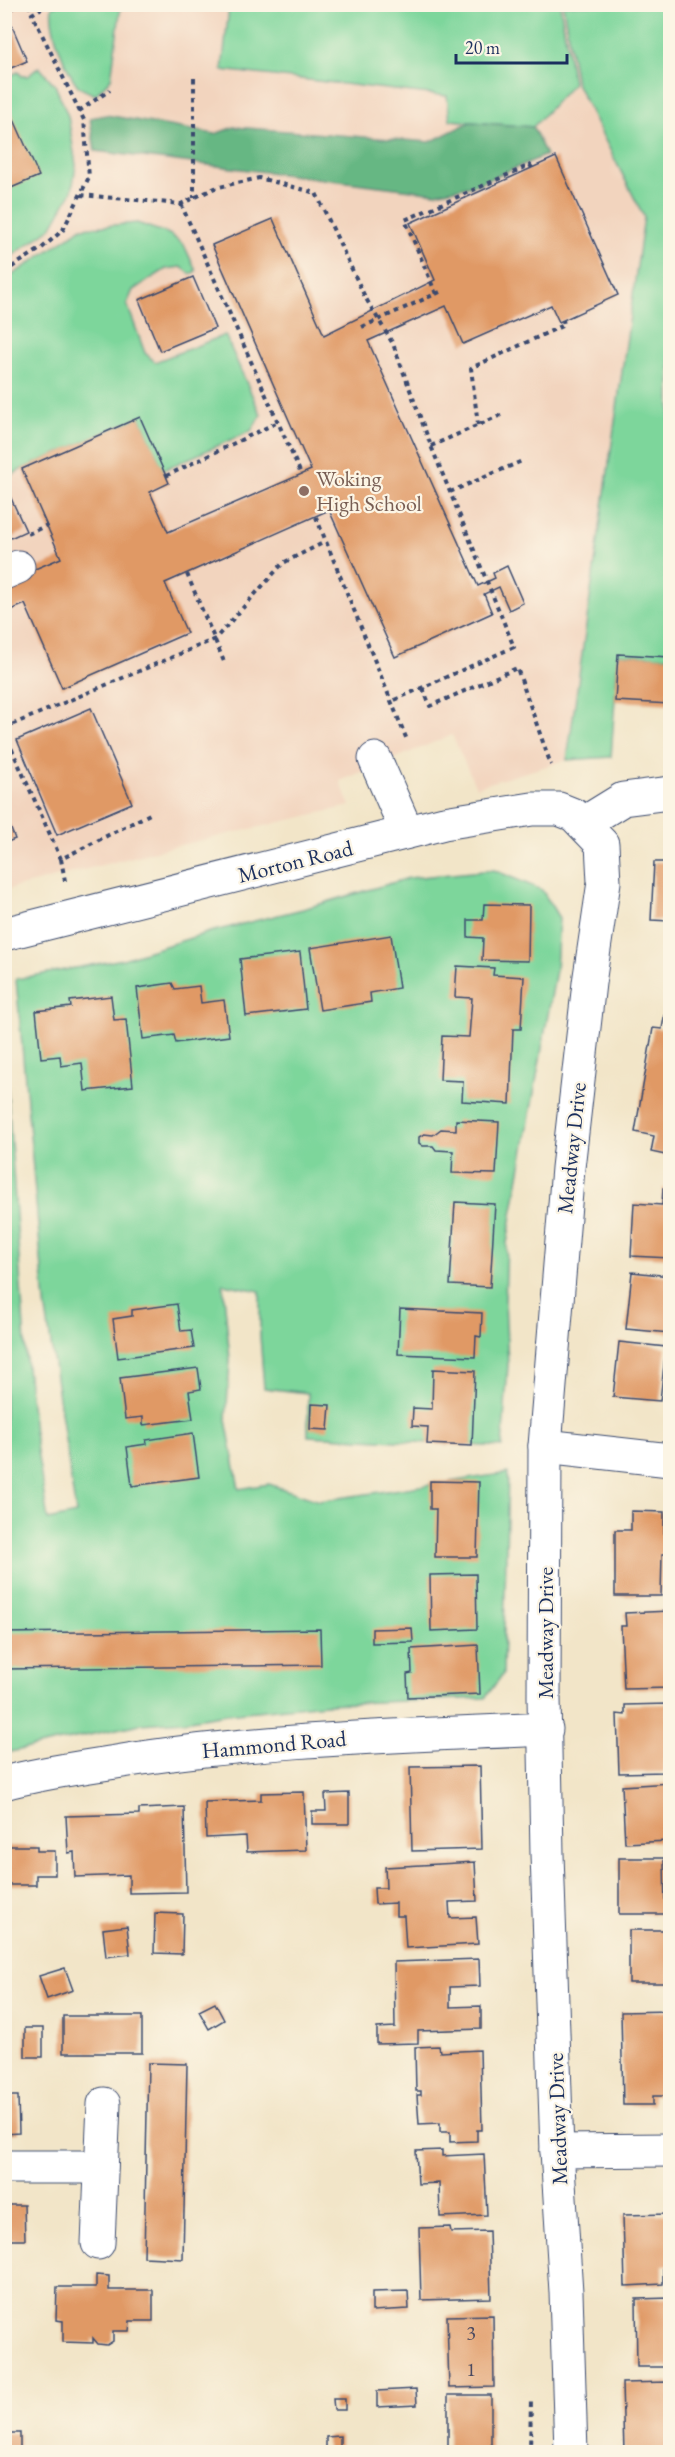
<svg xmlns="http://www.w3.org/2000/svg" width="675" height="2457" font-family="'EB Garamond',serif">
<rect width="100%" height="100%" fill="#fcf5e5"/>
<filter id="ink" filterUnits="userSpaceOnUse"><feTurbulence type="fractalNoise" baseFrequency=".0167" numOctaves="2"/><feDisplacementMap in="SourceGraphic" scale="12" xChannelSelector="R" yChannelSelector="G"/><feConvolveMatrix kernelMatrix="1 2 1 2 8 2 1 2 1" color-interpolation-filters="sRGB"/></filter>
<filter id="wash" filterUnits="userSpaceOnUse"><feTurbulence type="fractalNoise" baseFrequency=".008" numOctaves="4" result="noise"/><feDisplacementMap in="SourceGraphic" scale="24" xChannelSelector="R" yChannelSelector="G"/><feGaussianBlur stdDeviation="1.35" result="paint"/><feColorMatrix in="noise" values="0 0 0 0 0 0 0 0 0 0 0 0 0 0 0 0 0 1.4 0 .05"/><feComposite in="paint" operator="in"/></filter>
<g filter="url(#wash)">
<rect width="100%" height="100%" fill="#f2e5c8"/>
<path fill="#f2d4be" d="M5,5H563L576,83L644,217L567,760L476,787L452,735L340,781L350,806L176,846L5,890Z"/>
<g fill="#7dd69b" stroke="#4c827c" stroke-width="1.5">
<path d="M58,4L121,5L111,79L95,95C90,92 82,90 78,86C65,69 49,28 52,7Z"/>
<path d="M560,5L573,83L533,127L450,120L447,96L222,70L229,8L225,5Z"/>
<path d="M563,5H670V510L668,577L670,578V657L618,654L611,757L567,760L644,217L576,83Z"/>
<path d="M39,67L55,85L68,116L76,165L72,191L51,228L5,261V78L18,72L22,76H28Z"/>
<path d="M137,223L169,234L184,245L196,271L191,274L181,267L166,269L133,290L127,304L145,353L155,362L225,335L261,415L251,431L163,470L140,417L22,469L5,479V280L82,228Z"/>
<path d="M494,870L542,890L559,918L556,970L507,1243L505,1302L508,1365L502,1447L308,1436V1393L264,1388L260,1336V1291L223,1284L230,1360L226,1420L239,1489L269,1484L319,1501L508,1473L503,1674L485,1698L326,1704L226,1714L184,1721L140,1724L5,1753L4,1041L26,1358L34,1432L48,1520L76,1514L45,1303L16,979L123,959L210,932L303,909L409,878Z"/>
</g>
<path fill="#66b783" stroke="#407370" stroke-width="1.5" d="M106,115L215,134L234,127L430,142L470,122L533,127L546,155L478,184L436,193L95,151L90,118Z"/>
<g id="blocks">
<g fill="#e09965">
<path d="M4,4H24L6,12L27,61L4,71Z"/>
<path d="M4,97L39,176L4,191Z"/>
<path d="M556,157L618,295L559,322L551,305L463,344L446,306L368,341L478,586L495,578L493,573L507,566L523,603L509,610L499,587L484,594L492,613L395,657L329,510L165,583L187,633L62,688L25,604L4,613V582L61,558L22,469L140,417L169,483L150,492L168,532L311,470L212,245L273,219L324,335L435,280L410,223Z"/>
<path d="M193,277L215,328L160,351L139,300Z"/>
<path d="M4,483L26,531L4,541Z"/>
<path d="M618,654L670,657V704L615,701Z"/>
<path d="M91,708L132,803L57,835L17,740Z"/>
<path d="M5,814L15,839L5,843Z"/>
<path d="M654,862H670V921L651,920Z"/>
<path d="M484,904L529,905L528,961L482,960L483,938L468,937V920H483Z"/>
<path d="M391,935L399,988L370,993L371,1002L320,1010L310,948Z"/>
<path d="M300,952L306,1009L246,1016L240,959Z"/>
<path d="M457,966L494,968L493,975L524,977L521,1029H513L510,1104L462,1101L463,1081L440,1080L442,1036L469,1037L472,998L455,997Z"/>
<path d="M172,983L175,989L199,986L201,1003L224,1000L229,1036L176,1043L174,1035L143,1039L137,988Z"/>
<path d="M111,996L114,1020L126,1019L133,1086L85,1091L82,1063L61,1066L60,1056L41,1058L36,1011L71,1007L70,1001Z"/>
<path d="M667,1001L670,1002V1156L651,1152L654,1136L635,1132L653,1028L662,1029Z"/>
<path d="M456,1120L499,1122L496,1174L452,1173L453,1151L436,1150L433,1146H423L419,1143V1137L424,1134L433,1135L441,1129L456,1130Z"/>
<path d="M663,1188L670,1189V1258L631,1256L634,1203L662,1205Z"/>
<path d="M455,1202L495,1204L490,1287L450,1285Z"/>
<path d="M632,1272L670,1276V1333L626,1329Z"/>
<path d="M177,1304L181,1331L191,1330L194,1348L118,1358L113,1319L132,1316V1310Z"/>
<path d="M400,1309L482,1313L481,1337L476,1336L475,1357L398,1354Z"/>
<path d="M619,1342L666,1347L660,1401L613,1397Z"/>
<path d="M198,1368L201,1389L189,1391L193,1419L143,1425V1417L125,1419L120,1378Z"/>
<path d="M433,1369L475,1371L472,1446L427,1444L428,1427L412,1426L413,1408L432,1409Z"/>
<path d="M311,1404L330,1405L328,1430L310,1429Z"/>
<path d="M193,1433L199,1477L132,1486L127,1447L147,1444L146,1440Z"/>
<path d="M430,1481L479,1482L477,1557H435L436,1509H430Z"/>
<path d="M631,1511L664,1512V1533H670V1554H662L661,1596H615V1530H631Z"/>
<path d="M476,1574L477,1629L431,1631L430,1575Z"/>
<path d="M670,1611V1688L624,1689L621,1626H626L625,1613Z"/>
<path d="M412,1628L413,1642L372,1643V1629Z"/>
<path d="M320,1629L321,1665L4,1669V1633Z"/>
<path d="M478,1645L480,1694L408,1697L407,1674L412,1673L411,1649Z"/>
<path d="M668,1704V1718H670V1759H664L665,1772L619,1773L617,1714L625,1715V1705Z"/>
<path d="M480,1766L482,1849L412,1851L410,1767Z"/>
<path d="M670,1783V1805H668L669,1841L625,1843L622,1786Z"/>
<path d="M304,1792L306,1850L247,1852L246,1836L206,1838L205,1802L261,1800V1793Z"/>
<path d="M349,1793V1824H312V1811H326L325,1794Z"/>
<path d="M184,1807L186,1892L129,1893V1875L75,1877L74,1852L68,1853L66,1816L139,1814V1809Z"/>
<path d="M5,1846H37V1851H55V1875H36V1885H5Z"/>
<path d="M619,1858H664L665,1914H619Z"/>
<path d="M475,1862L477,1901L449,1902L450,1918L476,1917L478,1944L406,1948L404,1916H396V1903L375,1904L374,1888H386L385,1867Z"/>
<path d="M155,1913L183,1914L182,1954L154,1953Z"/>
<path d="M127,1926L130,1954L106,1957L103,1929Z"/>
<rect x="629" y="1930" width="41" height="53"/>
<path d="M479,1959L480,1986L450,1987V2007L481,2006V2029L418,2031V2043L377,2044V2028L395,2027L394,1962Z"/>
<path d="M65,1968L73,1990L47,1999L39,1976Z"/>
<path d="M215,2003L224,2020L209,2029L199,2011Z"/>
<path d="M670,2011V2096H653V2105H623L621,2012Z"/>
<rect x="63" y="2016" width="79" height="37"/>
<rect x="25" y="2028" width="18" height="29"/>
<path d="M439,2046L440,2052L480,2050L482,2130H477V2141L450,2142V2132H440V2123L419,2124L417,2095H421V2091H416L415,2047Z"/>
<path d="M148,2063L187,2064L183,2259L144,2257Z"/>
<path d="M4,2096H18L19,2133L4,2134Z"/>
<path d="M442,2150V2156L484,2154L487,2215L440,2217L439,2183L418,2184L416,2151Z"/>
<path d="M4,2205H24L25,2240H4Z"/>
<path d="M670,2214V2265H663V2284L625,2286L623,2215Z"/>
<path d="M450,2227L451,2232L489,2231L491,2298L421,2300L419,2228Z"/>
<path d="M96,2275L109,2276V2290H153V2321H130L129,2331H113V2341L107,2345L98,2344L93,2338V2343L63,2342V2321L56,2320L57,2287H96Z"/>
<path d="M408,2291L409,2309L372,2311V2292Z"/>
<path d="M670,2298V2367H637L636,2299Z"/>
<path d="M493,2315L494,2387L449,2388L447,2316Z"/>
<path d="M670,2382V2452H624L622,2383Z"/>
<path d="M416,2389L417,2405L377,2407V2391Z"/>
<rect x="448" y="2395" width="43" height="57"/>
<path d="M333,2399H345V2410H334Z"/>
<rect x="4" y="2433" width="16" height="19"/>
<path d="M340,2436V2452H326V2437Z"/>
<path d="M310,2449V2452H269V2450Z"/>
</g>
</g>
</g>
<g filter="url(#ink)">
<use href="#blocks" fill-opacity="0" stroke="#3b4a6e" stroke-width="1.5"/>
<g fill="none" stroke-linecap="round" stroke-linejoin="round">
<g stroke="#3b4a6e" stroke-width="35">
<g id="minor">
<path d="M4,573L18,567"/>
<path d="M375,759L407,832"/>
<path d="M584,823L623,799L670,793"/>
<path d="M4,934L444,823L532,809H559L574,815L602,844L604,882L589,983L568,1168L545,1446L544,1697L547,1854L557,2151L566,2292L571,2452"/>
<path d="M545,1446L670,1460"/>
<path d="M4,1783C41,1773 78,1768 116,1762C258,1739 402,1736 546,1729"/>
<path d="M557,2151L670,2150"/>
<path d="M4,2167H101"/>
<path d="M98,2243L104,2104"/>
</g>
</g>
<g stroke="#3b4a6e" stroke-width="4" stroke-dasharray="4.5 4.5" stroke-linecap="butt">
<path d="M29,4L32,14"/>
<path d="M194,78V198"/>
<path d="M79,111L110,90"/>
<path d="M81,195L181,204L215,188L259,178L316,193L365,297L393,344L431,446L514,647L390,702"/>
<path d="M181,204L301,474"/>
<path d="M4,272L42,248L63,230L89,177L84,120L32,14L48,4"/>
<path d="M436,294L405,220L530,165L532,168"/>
<path d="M362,327L440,292"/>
<path d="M478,425L471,368L564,325L563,320"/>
<path d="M431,446L501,415"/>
<path d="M166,476L278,422"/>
<path d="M450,492L522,461"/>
<path d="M316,517L407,740"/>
<path d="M28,534L47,525"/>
<path d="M187,574L225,664"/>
<path d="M423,688L430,706L517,668L551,765"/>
<path d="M4,728L215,639L283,563L325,542"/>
<path d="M4,732L61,859"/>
<path d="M65,881L61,859L150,814"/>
<path d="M530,2452L531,2399"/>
</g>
<use href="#minor" stroke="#fff" stroke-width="33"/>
</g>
</g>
<circle fill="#8d6e63" stroke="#fcf5e5" stroke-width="2" cx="304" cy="491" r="6"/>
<g text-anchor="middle" stroke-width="4.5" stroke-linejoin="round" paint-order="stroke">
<g font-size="20" fill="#4c4a60">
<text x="471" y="2340">3</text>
<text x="471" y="2376">1</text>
</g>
<g font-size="22" fill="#785e54" stroke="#fcf5e5" text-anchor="start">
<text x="316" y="486">Woking<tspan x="316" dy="25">High School</tspan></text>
</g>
<g font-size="22" fill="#1b2f5e" stroke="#fcf5e5">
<text transform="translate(295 861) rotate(-14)" y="8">Morton Road</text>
<text transform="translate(571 1148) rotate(-84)" y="8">Meadway Drive</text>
<text transform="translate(545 1633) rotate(-90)" y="8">Meadway Drive</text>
<text transform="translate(274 1744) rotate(-5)" y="8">Hammond Road</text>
<text transform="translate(557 2119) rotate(-92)" y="8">Meadway Drive</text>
</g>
</g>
<rect width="675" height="2457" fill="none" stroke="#fcf5e5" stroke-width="24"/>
<path d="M456 54v9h111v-9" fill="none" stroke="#1b2f5e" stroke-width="3"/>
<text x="465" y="54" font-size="18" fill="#1b2f5e" stroke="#fcf5e5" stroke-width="4.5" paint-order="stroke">20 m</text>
</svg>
